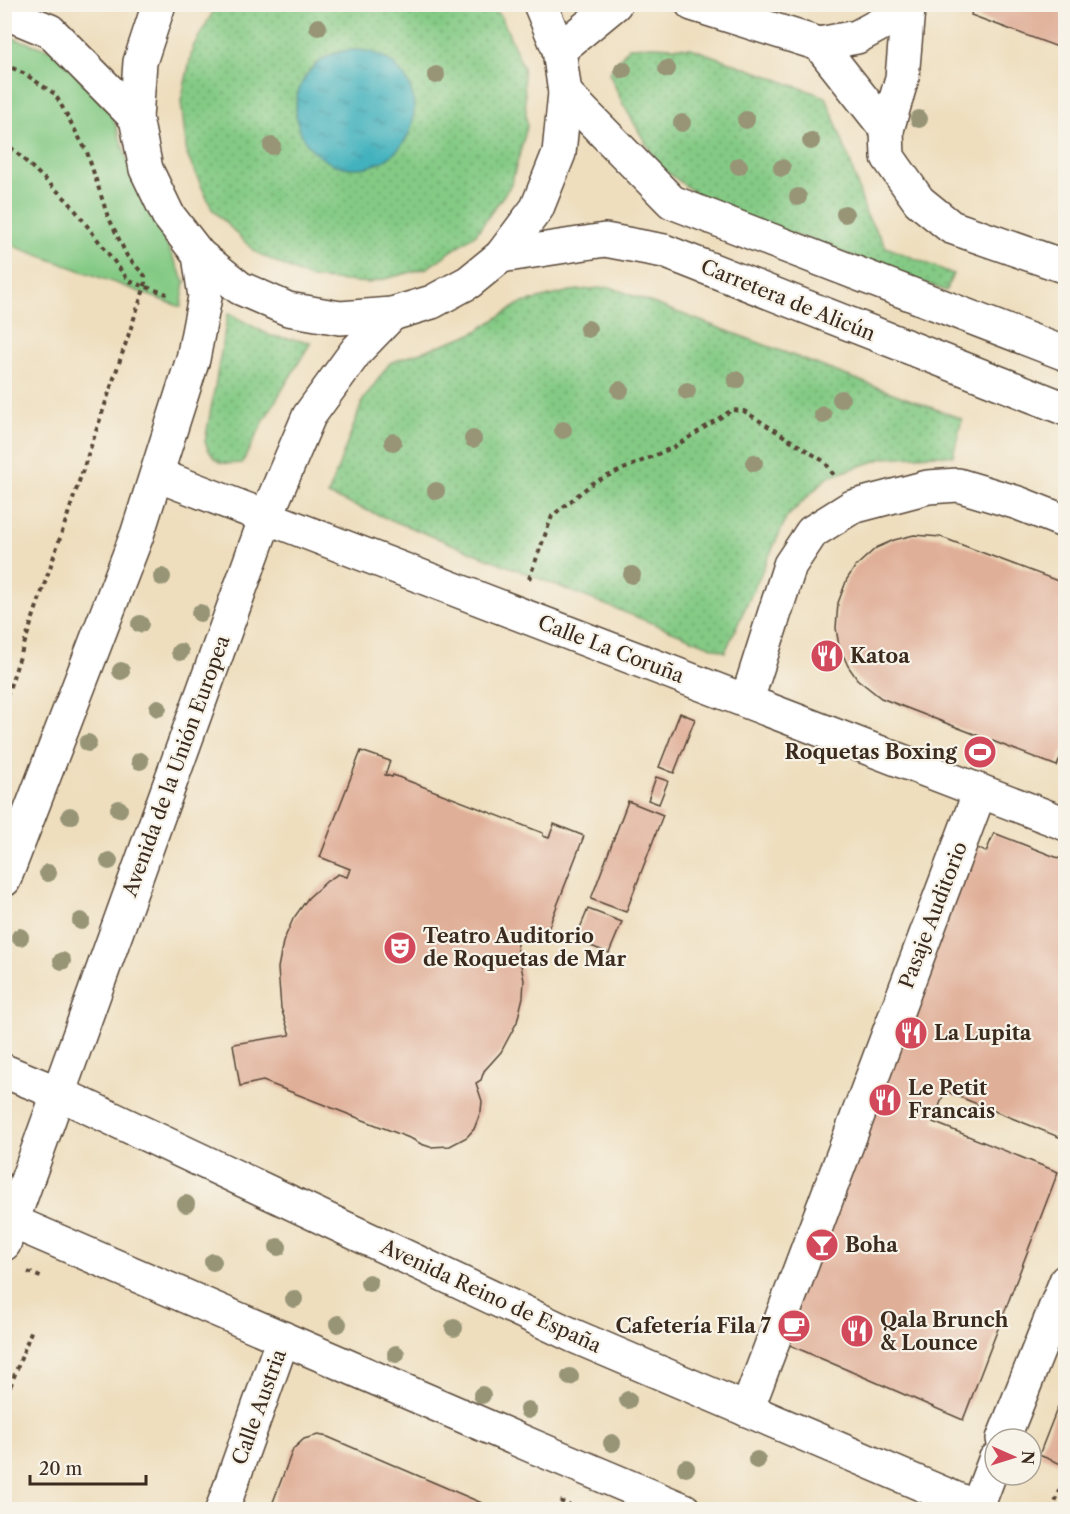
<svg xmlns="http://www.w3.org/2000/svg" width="1070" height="1514" font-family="'Libre Caslon Text',serif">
<defs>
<pattern id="grass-dots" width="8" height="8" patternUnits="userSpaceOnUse" patternTransform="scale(1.5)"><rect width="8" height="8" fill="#84ca85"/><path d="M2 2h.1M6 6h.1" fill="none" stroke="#6da46c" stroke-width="1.8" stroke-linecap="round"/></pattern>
<pattern id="water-ripples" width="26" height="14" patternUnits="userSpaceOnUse" patternTransform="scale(1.5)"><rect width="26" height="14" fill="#43b2be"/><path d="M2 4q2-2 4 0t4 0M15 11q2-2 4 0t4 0" fill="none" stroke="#39919a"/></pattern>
</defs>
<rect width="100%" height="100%" fill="#f7f3e8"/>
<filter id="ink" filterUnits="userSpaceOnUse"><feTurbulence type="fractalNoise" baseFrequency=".0167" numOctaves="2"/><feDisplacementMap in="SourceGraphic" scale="12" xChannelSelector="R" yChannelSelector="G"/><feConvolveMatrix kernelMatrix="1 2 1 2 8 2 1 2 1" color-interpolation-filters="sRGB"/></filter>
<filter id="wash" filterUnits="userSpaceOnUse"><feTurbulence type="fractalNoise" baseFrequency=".008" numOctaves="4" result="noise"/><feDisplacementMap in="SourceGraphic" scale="24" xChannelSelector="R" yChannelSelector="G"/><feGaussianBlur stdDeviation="1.35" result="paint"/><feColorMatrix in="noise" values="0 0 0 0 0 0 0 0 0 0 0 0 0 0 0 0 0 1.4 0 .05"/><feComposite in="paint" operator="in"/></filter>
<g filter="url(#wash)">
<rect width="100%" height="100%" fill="#eedebe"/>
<g fill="url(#grass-dots)" stroke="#607a52" stroke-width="1.5" fill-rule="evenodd">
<path d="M217,5H491L501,16L523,67L527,127L511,185L476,234L427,268L369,283L309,278L255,252L212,209L187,155L181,101L193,47ZM334,53L404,76C417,105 416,121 399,148L296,116C298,84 306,69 334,53Z"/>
<path d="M653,46L691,48L826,97L851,164L866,214L886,247L953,274L946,291L710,204L659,166L623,104L609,73L629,47Z"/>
<path d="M610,287L962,419L953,456L934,455L884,458L828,477L787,517L725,652L328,495L363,400L390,363L474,333L519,304L570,291Z"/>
<path d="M228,313L271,336L311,342L267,415L242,463C220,465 214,464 205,442Z"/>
</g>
<path fill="#84ca85" stroke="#607a52" stroke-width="1.5" d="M4,35L56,52L112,115L134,179L185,282L181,307L5,243Z"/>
<circle fill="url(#water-ripples)" stroke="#3f6e6e" stroke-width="1.5" cx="355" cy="109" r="59"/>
<g id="blocks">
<g fill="#e0af98">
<path d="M973,4H1066V50L971,15Z"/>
<path d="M914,535L941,537L1066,584V743L1057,766L881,698L857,679L848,666L839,646L836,628L838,603L847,579L855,567L876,548L894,540Z"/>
<path d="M680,713L695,719L674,773L659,767Z"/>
<path d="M361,751L390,761L385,775L392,777L393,775L543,833V836L549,838L554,824L584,836L543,942L513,931L510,939L516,941L524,980L523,997L517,1022L501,1052L484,1071L481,1080L476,1083L482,1101L481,1111L474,1129L467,1137L450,1146L430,1147L421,1144L412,1139L263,1081L240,1086L233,1044L290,1035L281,1008L278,968L283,942L293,919L308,898L327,881L338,874L347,877L350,869L320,857Z"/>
<path d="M656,777L668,781L659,804L648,800Z"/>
<path d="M628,801L663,815L626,912L591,899Z"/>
<path d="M994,833L1066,861V1140L945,1091L933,1122L1058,1172L963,1420L776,1339L973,846L986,852Z"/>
<path d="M588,909L622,922L609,953L575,940Z"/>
<path d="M1066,1386V1466L1039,1455Z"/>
<path d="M318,1435L328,1437L498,1510H270L293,1449L304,1439Z"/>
</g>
</g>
</g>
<g filter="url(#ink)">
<use href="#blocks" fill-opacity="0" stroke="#564536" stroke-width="1.5"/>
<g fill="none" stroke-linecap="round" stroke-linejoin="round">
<g stroke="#564536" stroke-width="36">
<g id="street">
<path d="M692,4L819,44"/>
<path d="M908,9L902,78L887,130L888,157L919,201L951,227L1066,267"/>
<path d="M559,50L615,4"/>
<path d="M887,130L819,44L857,37L908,9"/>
<path d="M157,475L1066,824"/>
<path d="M747,700L790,565L812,532L852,507L928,487L958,485L1018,503L1066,522"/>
<path d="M4,880L137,535L193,359L205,297L199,255"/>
<path d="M4,1244L266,517L309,416L357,350L392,314"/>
<path d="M747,1410L980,791"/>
<path d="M1003,1439L1066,1281"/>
<path d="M222,1510L283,1338"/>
<path d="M976,1510L995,1460"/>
</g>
</g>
<g stroke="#564536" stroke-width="36">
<g id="secondary">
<path d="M159,4L140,62L136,118L146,169L168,215L199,255L240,288L288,309L340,318L392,314L432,302L469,282L501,256L537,208L559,153L565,93L559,50L540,4"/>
<path d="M4,12L50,31L136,118"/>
<path d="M565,93L672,202L1066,354"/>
<path d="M501,256L605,240L664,251L1066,409"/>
<path d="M4,1071L58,1093L574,1336L982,1510"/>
<path d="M4,1218L537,1448L684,1510"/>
</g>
</g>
<g stroke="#564536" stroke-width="4" stroke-dasharray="4.5 4.5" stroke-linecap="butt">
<path d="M4,64L25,74L55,94L87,152L107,214L127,256L145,276V286L4,704"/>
<path d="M4,141L69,202L129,281L167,294"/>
<path d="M529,579L552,516L594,482L674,447L732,410L744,411L825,462L835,477"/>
<path d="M28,1272L43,1278"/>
<path d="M4,1403L32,1329"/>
<path d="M560,1501L580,1510"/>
<path d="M1052,1510L1066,1476"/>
</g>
<use href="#street" stroke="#fff" stroke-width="33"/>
<use href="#secondary" stroke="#fff" stroke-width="33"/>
</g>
<g fill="#989577">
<circle cx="318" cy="27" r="9"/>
<circle cx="667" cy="69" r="9"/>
<circle cx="623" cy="70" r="9"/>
<circle cx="436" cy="75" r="9"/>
<circle cx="919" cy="119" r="9"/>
<circle cx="746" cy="120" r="9"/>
<circle cx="682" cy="123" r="9"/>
<circle cx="811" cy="141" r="9"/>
<circle cx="272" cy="146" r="9"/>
<circle cx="739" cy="166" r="9"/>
<circle cx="782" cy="168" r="9"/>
<circle cx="798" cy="197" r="9"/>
<circle cx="845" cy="214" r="9"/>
<circle cx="588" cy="329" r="9"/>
<circle cx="736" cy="380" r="9"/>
<circle cx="620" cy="390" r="9"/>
<circle cx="687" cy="391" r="9"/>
<circle cx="841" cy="399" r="9"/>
<circle cx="823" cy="415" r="9"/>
<circle cx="563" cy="430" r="9"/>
<circle cx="473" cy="439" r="9"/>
<circle cx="393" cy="442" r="9"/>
<circle cx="754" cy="463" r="9"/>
<circle cx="436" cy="491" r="9"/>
<circle cx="632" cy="575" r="9"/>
<circle cx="162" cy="577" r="9"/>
<circle cx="200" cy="613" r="9"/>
<circle cx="140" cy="624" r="9"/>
<circle cx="180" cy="652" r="9"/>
<circle cx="121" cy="671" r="9"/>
<circle cx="158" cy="708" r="9"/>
<circle cx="88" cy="743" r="9"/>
<circle cx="140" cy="761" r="9"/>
<circle cx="119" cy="809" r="9"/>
<circle cx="70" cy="816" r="9"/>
<circle cx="109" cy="861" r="9"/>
<circle cx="48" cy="873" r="9"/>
<circle cx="81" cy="921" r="9"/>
<circle cx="20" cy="937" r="9"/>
<circle cx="62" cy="961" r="9"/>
<circle cx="186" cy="1204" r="9"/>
<circle cx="278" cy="1247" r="9"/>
<circle cx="213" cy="1262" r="9"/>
<circle cx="369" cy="1283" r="9"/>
<circle cx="294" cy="1299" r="9"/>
<circle cx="338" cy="1324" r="9"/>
<circle cx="454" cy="1328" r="9"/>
<circle cx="396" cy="1354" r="9"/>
<circle cx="570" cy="1377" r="9"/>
<circle cx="482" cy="1395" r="9"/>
<circle cx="628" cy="1400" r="9"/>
<circle cx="528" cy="1410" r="9"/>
<circle cx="612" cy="1443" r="9"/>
<circle cx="757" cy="1460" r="9"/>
<circle cx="686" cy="1468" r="9"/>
</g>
</g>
<defs>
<g id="restaurant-disc" transform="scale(1.725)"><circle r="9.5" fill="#d1495b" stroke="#f7f3e8"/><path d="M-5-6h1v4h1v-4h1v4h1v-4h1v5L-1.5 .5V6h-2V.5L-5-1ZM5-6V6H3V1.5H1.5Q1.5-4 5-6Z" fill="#fff"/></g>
<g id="stadium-disc" transform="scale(1.725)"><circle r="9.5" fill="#d1495b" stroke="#f7f3e8"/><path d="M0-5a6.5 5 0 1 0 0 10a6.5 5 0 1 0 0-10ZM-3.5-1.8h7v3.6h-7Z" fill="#fff"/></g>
<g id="theatre-disc" transform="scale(1.725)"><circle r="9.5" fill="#d1495b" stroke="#f7f3e8"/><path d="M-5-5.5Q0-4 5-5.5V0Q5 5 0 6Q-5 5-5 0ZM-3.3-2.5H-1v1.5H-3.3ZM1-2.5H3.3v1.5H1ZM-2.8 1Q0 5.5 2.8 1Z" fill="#fff"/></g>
<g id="bar-disc" transform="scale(1.725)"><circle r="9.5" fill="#d1495b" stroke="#f7f3e8"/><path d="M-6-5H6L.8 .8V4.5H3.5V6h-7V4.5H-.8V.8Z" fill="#fff"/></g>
<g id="cafe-disc" transform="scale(1.725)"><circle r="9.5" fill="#d1495b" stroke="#f7f3e8"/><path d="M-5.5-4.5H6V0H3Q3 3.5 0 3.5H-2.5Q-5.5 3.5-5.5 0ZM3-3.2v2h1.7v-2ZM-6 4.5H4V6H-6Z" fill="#fff"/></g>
</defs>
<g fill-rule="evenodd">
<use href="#restaurant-disc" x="827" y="656"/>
<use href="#stadium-disc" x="980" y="752"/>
<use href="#theatre-disc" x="400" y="948"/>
<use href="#restaurant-disc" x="911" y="1033"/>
<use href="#restaurant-disc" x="885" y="1100"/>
<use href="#bar-disc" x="822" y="1245"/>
<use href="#cafe-disc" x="794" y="1326"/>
<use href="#restaurant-disc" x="857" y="1331"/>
</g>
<g text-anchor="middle" stroke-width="4.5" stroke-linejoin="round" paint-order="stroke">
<g font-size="20" fill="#3b2a1e" stroke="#f7f3e8">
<text transform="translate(788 300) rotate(22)" y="7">Carretera de Alicún</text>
<text transform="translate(611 649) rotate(21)" y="7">Calle La Coruña</text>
<text transform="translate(176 766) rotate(-70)" y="7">Avenida de la Unión Europea</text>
<text transform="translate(933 915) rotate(-69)" y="7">Pasaje Auditorio</text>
<text transform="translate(491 1296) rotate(25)" y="7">Avenida Reino de España</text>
<text transform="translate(259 1407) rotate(-70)" y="7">Calle Austria</text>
</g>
<g font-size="20" font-weight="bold" fill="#3b2a1e" stroke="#f7f3e8" text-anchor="start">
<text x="850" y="663">Katoa</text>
<text x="957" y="759" text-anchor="end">Roquetas Boxing</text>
<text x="423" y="943">Teatro Auditorio<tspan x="423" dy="23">de Roquetas de Mar</tspan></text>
<text x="934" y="1040">La Lupita</text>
<text x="908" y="1095">Le Petit<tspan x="908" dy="23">Francais</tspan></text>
<text x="845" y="1252">Boha</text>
<text x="880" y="1327">Qala Brunch<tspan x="880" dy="23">&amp; Lounce</tspan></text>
<text x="771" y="1333" text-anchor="end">Cafetería Fila 7</text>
</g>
</g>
<rect width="1070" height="1514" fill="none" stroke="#f7f3e8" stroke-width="24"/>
<g transform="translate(1013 1457) rotate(93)"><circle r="28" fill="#f7f3e8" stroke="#aca397" stroke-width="1.5"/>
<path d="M0-4.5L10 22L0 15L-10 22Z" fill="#d1495b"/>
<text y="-9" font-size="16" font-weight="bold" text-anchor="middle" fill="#3b2a1e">N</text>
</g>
<path d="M30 1475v9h116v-9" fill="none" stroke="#3b2a1e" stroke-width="3"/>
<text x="39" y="1475" font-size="18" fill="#3b2a1e" stroke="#f7f3e8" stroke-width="4.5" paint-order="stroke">20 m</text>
</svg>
